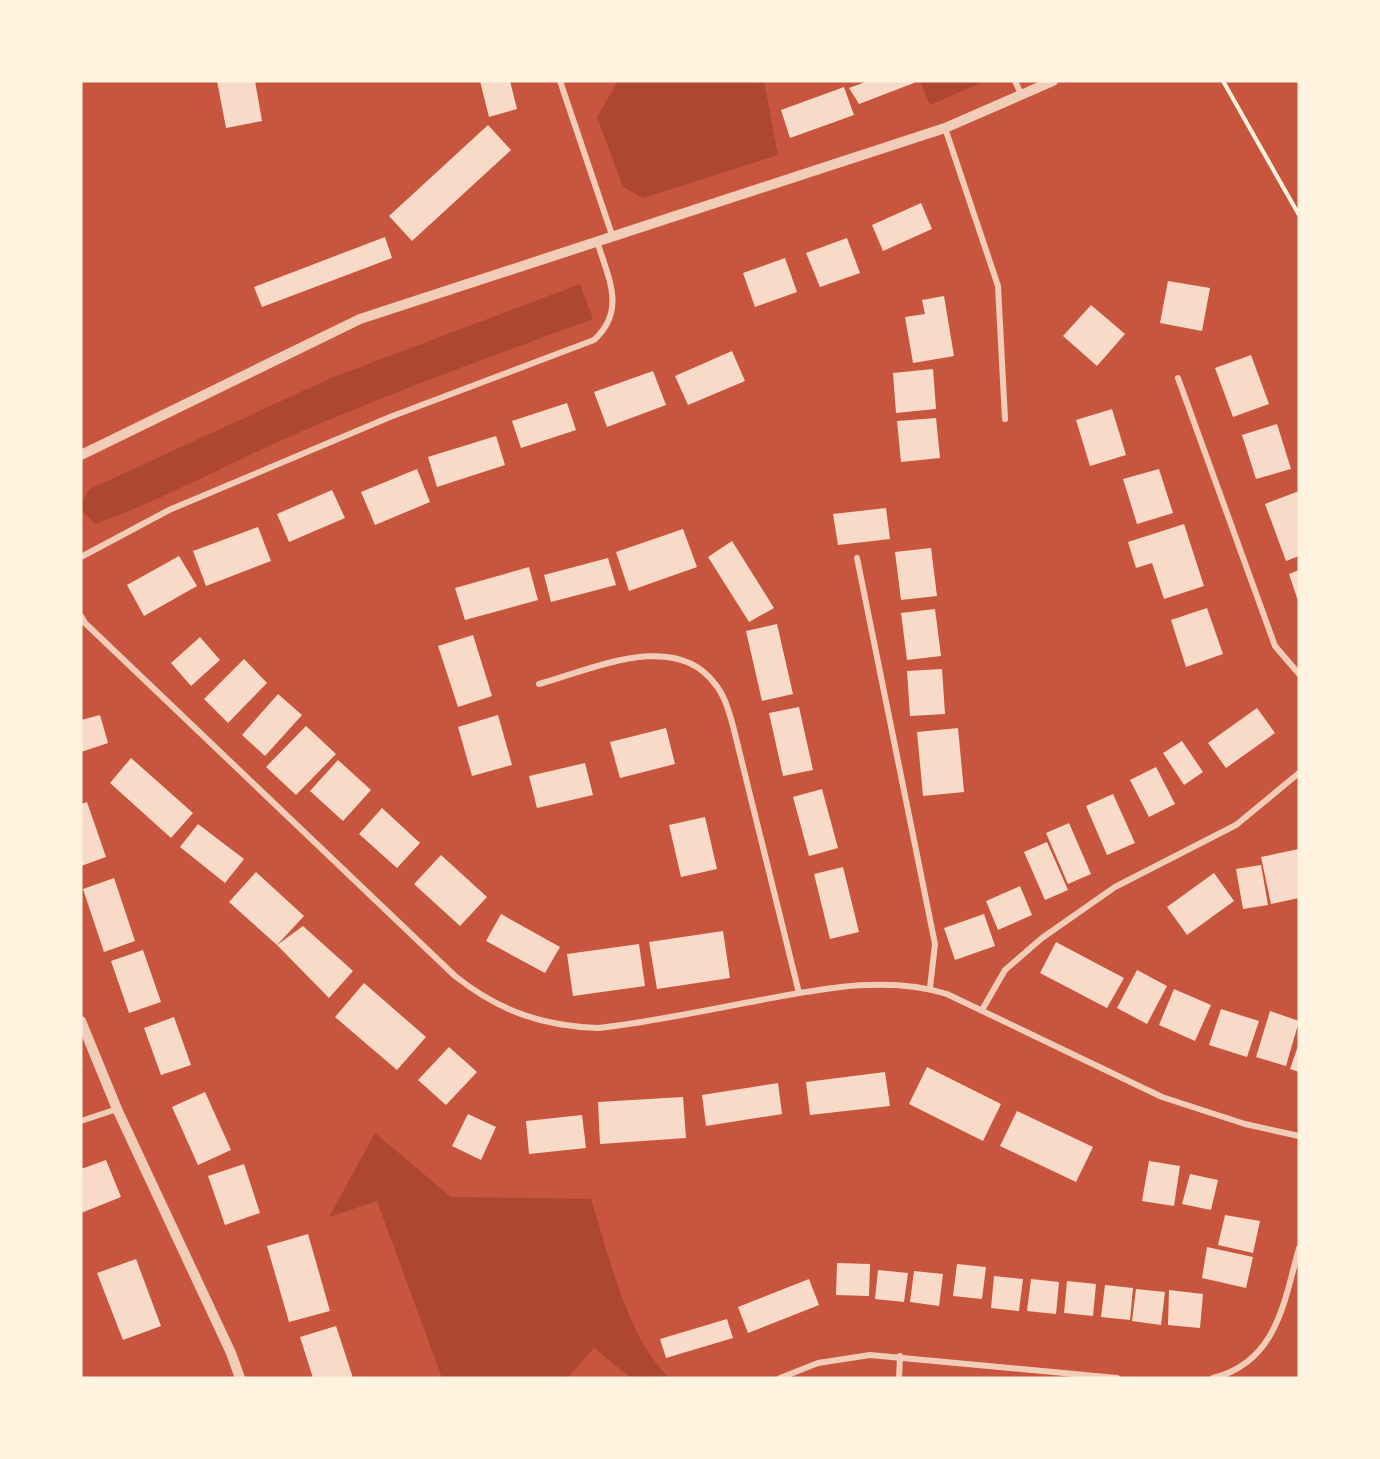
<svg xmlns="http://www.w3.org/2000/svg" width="1380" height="1459" font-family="'Varela Round',sans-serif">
<rect width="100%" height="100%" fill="#c8553d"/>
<g fill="#ae4732">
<path d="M618,81H764L778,155L643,198L623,187L597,117Z"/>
<path d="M920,81H985L930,105Z"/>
<path d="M580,284L593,319C497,354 401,389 307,429C236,459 168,498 95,524L81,509V503L90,489L331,378Z"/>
<path d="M375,1133L451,1197L591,1199C608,1252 628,1341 670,1378H631L594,1348L567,1378H442L377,1201L329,1217Z"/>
</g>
<g fill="#f7dbc8">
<path d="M217,81H255L262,121L226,128Z"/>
<path d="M480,81H510L517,109L489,117Z"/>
<path d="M868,81H914V83L859,104L849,88Z"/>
<path d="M844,87L854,115L790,138L781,110Z"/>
<path d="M488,125L511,150L412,241L389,216Z"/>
<path d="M921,203L932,229L883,251L872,225Z"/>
<path d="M385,237L392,258L262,307L254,287Z"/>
<path d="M847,238L860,273L820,287L806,253Z"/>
<path d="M785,258L797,292L755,307L743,273Z"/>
<path d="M1168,281L1210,288L1202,331L1160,323Z"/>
<path d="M944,296L954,356L913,363L905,317L925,314L922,300Z"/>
<path d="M1091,305L1125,334L1097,366L1063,336Z"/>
<path d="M732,351L745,381L688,405L675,376Z"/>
<path d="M1251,355L1269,404L1233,417L1215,368Z"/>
<path d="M933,369L936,409L896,413L893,373Z"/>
<path d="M653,371L666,405L607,427L594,392Z"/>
<path d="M567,403L576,430L521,448L512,421Z"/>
<path d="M1112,409L1126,455L1090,466L1076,420Z"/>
<path d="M936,418L940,458L901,462L897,421Z"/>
<path d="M1277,424L1291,469L1256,479L1242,435Z"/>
<path d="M496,436L505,465L437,487L428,457Z"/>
<path d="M417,469L430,502L375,525L361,492Z"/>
<path d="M1159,469L1173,513L1137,524L1123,479Z"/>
<path d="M332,490L345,518L289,542L277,514Z"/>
<path d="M1299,491V556L1286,561L1265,504Z"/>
<path d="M886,508L890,539L838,545L833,514Z"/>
<path d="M1184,524L1204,586L1164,599L1152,563L1136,568L1128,542Z"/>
<path d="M258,527L271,561L206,586L193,551Z"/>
<path d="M683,529L697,567L629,591L616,552Z"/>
<path d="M732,541L774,608L749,622L708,557Z"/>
<path d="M931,548L937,596L901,600L895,552Z"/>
<path d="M179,556L197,586L144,616L127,585Z"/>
<path d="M608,558L616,585L551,602L544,575Z"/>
<path d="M529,567L538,600L465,620L455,588Z"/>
<path d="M1299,570V604L1289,574Z"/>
<path d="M1207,608L1223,654L1186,667L1171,620Z"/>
<path d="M935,609L941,656L907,660L901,613Z"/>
<path d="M777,624L793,694L762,701L746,631Z"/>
<path d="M473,635L492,696L458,707L438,646Z"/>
<path d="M200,637L220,660L191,686L171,663Z"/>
<path d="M244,659L267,683L228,723L204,699Z"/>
<path d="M942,669L945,714L910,716L907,671Z"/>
<path d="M278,694L302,715L265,756L242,735Z"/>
<path d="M799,707L813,770L783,776L769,713Z"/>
<path d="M1257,708L1275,733L1226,768L1208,743Z"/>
<path d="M100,715L108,743L81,752V720Z"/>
<path d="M498,715L512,765L472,776L458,727Z"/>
<path d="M306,726L336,754L296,795L266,767Z"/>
<path d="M666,728L675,764L620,778L610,742Z"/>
<path d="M958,728L964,792L923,796L917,732Z"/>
<path d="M1182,741L1203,772L1184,785L1163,753Z"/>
<path d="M131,758L193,813L171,838L110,783Z"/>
<path d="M338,760L371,790L343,821L310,791Z"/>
<path d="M585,763L593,795L537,808L529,776Z"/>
<path d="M1156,767L1175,804L1149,817L1130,780Z"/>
<path d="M822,789L838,848L809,856L793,797Z"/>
<path d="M1113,794L1135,843L1107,855L1086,806Z"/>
<path d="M87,802L106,857L81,866V804Z"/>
<path d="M382,808L420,843L397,868L359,834Z"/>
<path d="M705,817L717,869L681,877L669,825Z"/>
<path d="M1069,823L1091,874L1068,884L1046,833Z"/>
<path d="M198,824L244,859L225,883L180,847Z"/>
<path d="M1047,842L1068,890L1045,900L1024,852Z"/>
<path d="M1299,849V898L1271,904L1261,857Z"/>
<path d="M441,855L487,897L460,926L414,884Z"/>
<path d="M1261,865L1268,905L1243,909L1236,869Z"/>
<path d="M843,867L859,932L830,939L814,874Z"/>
<path d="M256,872L304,916L277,945L229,902Z"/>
<path d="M1214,873L1234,901L1187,935L1167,907Z"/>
<path d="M114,878L135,941L104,952L83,889Z"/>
<path d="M1020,886L1032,915L998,930L986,901Z"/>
<path d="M501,914L560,947L545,973L486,941Z"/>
<path d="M984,914L995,946L955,960L944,928Z"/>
<path d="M303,926L353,971L329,998L277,945Z"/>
<path d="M723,931L730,978L657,989L649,942Z"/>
<path d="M1056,942L1124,978L1107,1008L1040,973Z"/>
<path d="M639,944L645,986L573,996L567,954Z"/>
<path d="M143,950L161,1002L129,1013L111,961Z"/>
<path d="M1137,970L1167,986L1147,1024L1117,1008Z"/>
<path d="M364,983L426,1037L397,1070L335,1017Z"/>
<path d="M1174,989L1211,1005L1195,1041L1159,1025Z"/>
<path d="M1221,1009L1259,1021L1247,1057L1209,1045Z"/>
<path d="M1270,1011L1299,1021L1286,1066L1256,1057Z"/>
<path d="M174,1017L191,1065L161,1075L144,1028Z"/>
<path d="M1299,1043V1072L1290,1069Z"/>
<path d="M449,1047L477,1072L446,1105L418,1080Z"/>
<path d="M927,1067L1001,1104L983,1141L909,1104Z"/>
<path d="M885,1072L890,1106L810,1115L806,1082Z"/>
<path d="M778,1083L782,1114L706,1126L702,1095Z"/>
<path d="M205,1092L231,1150L198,1165L172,1107Z"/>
<path d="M683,1097L686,1138L600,1144L598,1102Z"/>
<path d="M1017,1111L1093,1147L1076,1182L1000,1146Z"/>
<path d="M468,1114L496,1127L481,1160L452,1146Z"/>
<path d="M582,1115L586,1148L529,1154L526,1121Z"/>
<path d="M106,1160L121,1197L81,1213V1169Z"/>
<path d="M1149,1161L1180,1166L1174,1206L1142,1201Z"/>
<path d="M244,1164L260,1213L225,1225L208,1176Z"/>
<path d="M1190,1174L1218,1180L1211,1210L1182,1204Z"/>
<path d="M1225,1215L1260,1221L1253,1253L1218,1245Z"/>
<path d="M308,1234L330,1311L289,1322L267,1246Z"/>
<path d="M1207,1247L1253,1257L1246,1288L1202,1278Z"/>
<path d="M136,1259L161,1326L123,1340L97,1273Z"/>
<path d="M837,1263L870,1264L869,1296L836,1295Z"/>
<path d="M957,1264L986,1267L982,1299L953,1296Z"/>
<path d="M878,1270L908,1273L904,1302L875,1299Z"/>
<path d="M914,1271L943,1274L939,1306L910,1302Z"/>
<path d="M994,1276L1023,1279L1019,1311L991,1308Z"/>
<path d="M809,1279L819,1305L748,1333L738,1307Z"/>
<path d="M1031,1279L1059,1282L1056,1314L1027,1311Z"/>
<path d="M1067,1281L1096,1284L1093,1316L1064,1313Z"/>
<path d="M1105,1285L1133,1288L1130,1320L1101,1317Z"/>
<path d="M1136,1289L1165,1292L1161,1325L1132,1321Z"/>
<path d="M1169,1290L1203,1294L1200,1328L1168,1325Z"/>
<path d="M727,1319L733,1338L666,1358L660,1339Z"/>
<path d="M336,1326L353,1378H313L300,1337Z"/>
</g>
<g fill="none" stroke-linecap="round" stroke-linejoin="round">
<path stroke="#fff3e0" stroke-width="4" d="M1223,81L1299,215"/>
<g stroke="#f1ccb7" stroke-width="6">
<path d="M560,81L612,235"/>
<path d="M1015,81L1021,94"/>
<path d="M945,128L998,286L1005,419"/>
<path d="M1178,378L1275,646L1299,674"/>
<path d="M81,557L169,510L390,417L594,340C627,310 608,278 597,241"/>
<path d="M857,558L935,944L930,988"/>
<path d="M81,616L85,623L455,976C499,1011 542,1026 598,1028C653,1022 707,1010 761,1000C821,989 887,975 947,994L1162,1097L1245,1124L1299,1136"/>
<path d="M539,684C591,670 675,629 715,684C725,696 729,712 733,726L799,993"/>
<path d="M982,1010L1005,970L1042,938L1115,887L1236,825L1299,773"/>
<path d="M81,1121L117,1109"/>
<path d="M780,1378L818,1363L870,1355L1117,1378"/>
<path d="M899,1378L900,1356"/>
<path d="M1213,1378C1277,1362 1284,1302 1299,1248"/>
</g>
<g stroke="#f1ccb7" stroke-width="10">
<path d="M81,455L360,319L945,128L1053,81"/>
<path d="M81,1021L117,1109L231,1353L240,1378"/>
</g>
</g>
<rect width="1380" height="1459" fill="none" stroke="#fff3e0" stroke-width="165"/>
</svg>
